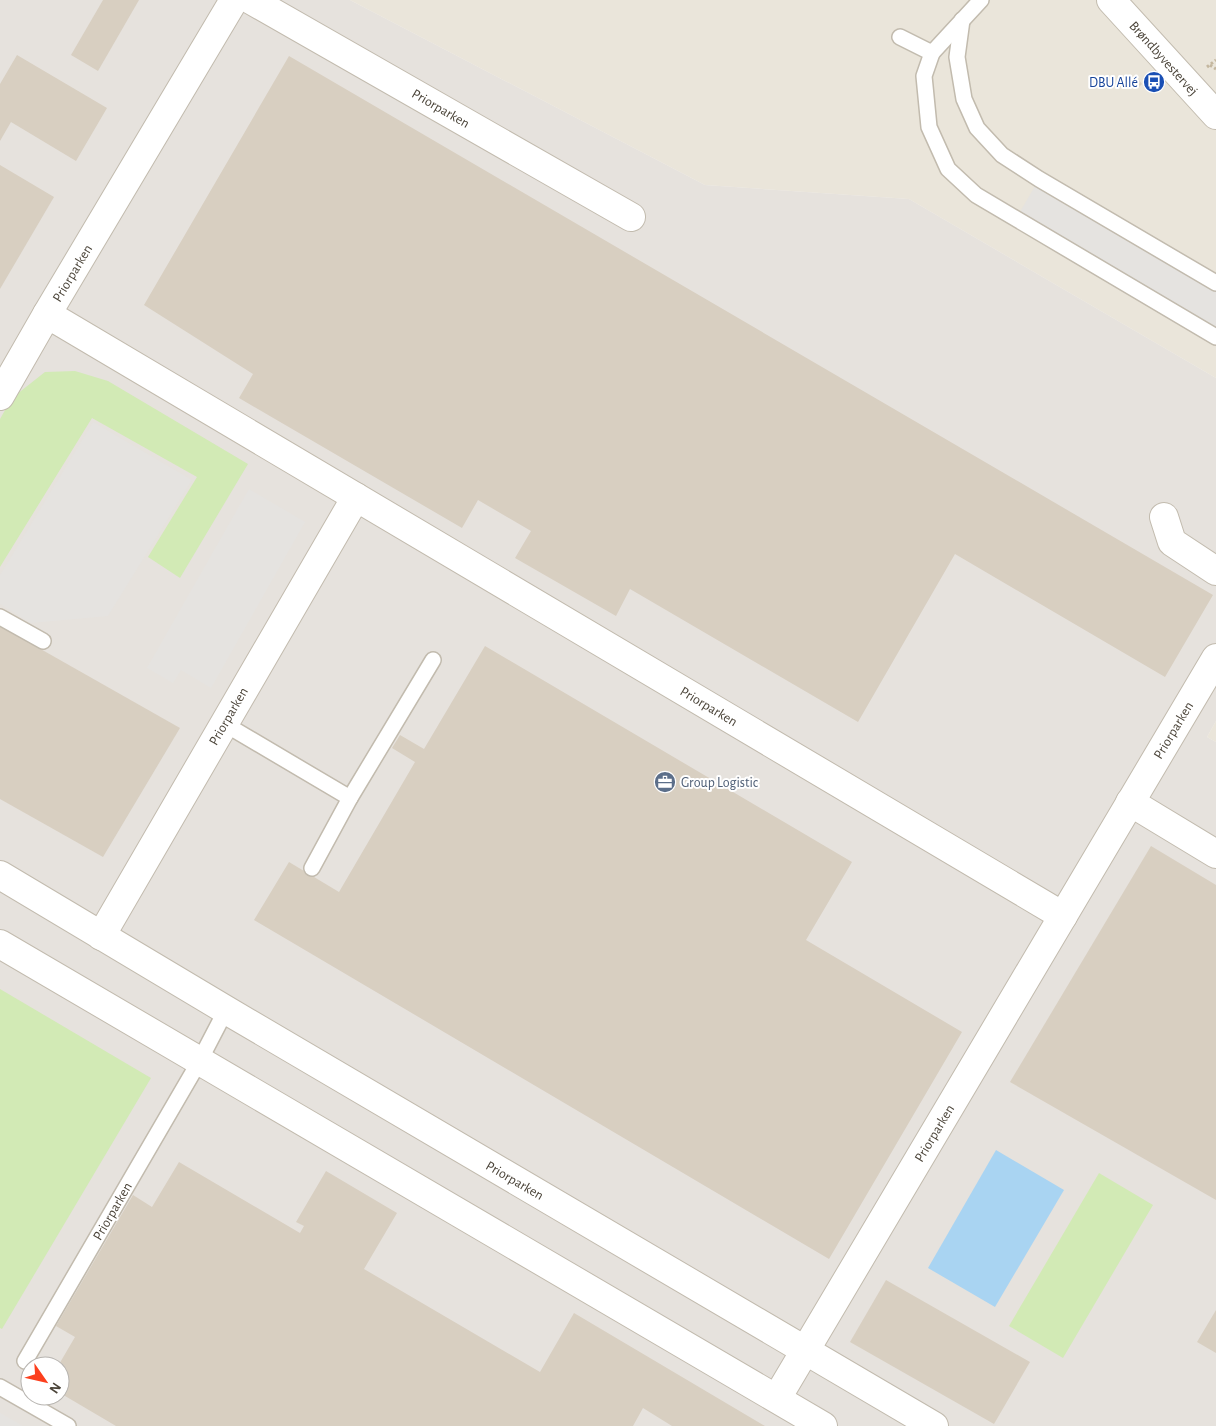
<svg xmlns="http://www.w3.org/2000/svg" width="1216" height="1426" font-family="'Alegreya Sans',sans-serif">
<rect width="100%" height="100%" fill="#f6f3ec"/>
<g fill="#eae5da">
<path d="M350,0H1216V378L909,199L705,185Z"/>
<path d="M1216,721V742L1207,737Z"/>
</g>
<path fill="#e6e2dd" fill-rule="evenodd" d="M0,0H350L705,185L909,199L1216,378V721L1207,737L1216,742V1426H0ZM30,1366H60V1396H30Z"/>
<g fill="#d2eab5">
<path d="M75,371L108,381L248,464L180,578L148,557L197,477L92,418L0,567V419L12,398L45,372Z"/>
<path d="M0,989L151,1078L2,1329L0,1328Z"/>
<path d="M1099,1173L1153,1205L1063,1358L1009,1326Z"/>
</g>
<g fill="#e5e3e0">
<path d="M1039,179L1216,283V337L1016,219Z"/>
<path d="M93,422L192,480L108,616L31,623L0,604V575Z"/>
<path d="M249,489L305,522L211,688L181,670L173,683L147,668Z"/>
<path d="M0,1413L23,1426H0Z"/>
</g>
<path fill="#a9d4f2" d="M996,1150L1064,1190L995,1307L928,1268Z"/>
<g fill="#d8cfc1">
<path d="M103,0H139L98,71L71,55Z"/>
<path d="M17,55L107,108L76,161L11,122L0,141V84Z"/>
<path d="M289,56L1213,595L1165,677L955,554L858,722L630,589L616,616L515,558L531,531L478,500L462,528L239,398L253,374L144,305Z"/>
<path d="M1136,76L1142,84L1139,87L1132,79Z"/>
<path d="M0,165L54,197L0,289Z"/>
<path d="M0,626L180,728L103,857L0,799Z"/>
<path d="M485,646L852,862L806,940L962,1032L829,1259L254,920L289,862L339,892L415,762L392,748L400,735L424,749Z"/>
<path d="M1151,846L1216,885V1200L1010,1082Z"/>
<path d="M179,1162L300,1233L304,1226L296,1222L326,1171L397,1213L364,1269L540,1372L574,1313L765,1426H672L643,1408L633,1426H116L60,1393V1366H58L75,1337L56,1326L133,1195L152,1207Z"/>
<path d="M886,1280L1030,1362L994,1424L850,1342Z"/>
<path d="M1216,1310V1353L1197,1342Z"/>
</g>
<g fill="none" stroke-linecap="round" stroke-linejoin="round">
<g stroke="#c2bbae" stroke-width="18">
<g id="lane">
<path d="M962,20L957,57L964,99L977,128L1002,155L1039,179L1216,283"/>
<path d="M900,37L932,53L981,0"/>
<path d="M932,53L924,76L929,127L948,169L976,195L1216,337"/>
<path d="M0,617L43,641"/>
<path d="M223,723L350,798L312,868"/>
<path d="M350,798L433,660"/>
<path d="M25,1361L199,1062L226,1010"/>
<path d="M0,1387L68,1426"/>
</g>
</g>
<g stroke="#c2bbae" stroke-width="30">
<g id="street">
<path d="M251,0L631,217"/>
<path d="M1111,0L1216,115"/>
<path d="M47,314L234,0"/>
<path d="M0,396L47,314L1063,916"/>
<path d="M1164,517L1172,542L1216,571"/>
<path d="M1130,802L1216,854"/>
<path d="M0,875L226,1010L934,1426"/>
<path d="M101,936L356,497"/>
<path d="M0,944L823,1426"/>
<path d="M777,1398L1216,658"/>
</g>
</g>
<g stroke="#c4b79f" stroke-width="3" stroke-dasharray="2.5 2.5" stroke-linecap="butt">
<path d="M1210,65L1216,69"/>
<path d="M1207,67L1216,60"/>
</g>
<use href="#lane" stroke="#fff" stroke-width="15"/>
<use href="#street" stroke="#fff" stroke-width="28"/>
</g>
<defs>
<g id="bus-disc" transform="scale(1.125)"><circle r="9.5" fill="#1a4fb4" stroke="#fff"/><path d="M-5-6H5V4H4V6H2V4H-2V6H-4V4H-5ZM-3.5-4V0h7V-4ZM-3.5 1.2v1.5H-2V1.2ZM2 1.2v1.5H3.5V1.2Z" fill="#fff"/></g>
<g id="office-disc" transform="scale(1.125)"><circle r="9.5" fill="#5c6f8a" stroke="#fff"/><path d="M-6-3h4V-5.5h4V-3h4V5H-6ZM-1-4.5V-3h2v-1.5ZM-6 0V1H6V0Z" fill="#fff"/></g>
</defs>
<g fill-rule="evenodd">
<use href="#bus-disc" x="1154" y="82"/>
<use href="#office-disc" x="665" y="782"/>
</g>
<g text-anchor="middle" stroke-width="4" stroke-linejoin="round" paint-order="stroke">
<g font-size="14" fill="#4b4439" stroke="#fff">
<text transform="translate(1164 58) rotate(48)" y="5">Brøndbyvestervej</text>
<text transform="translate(441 108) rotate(30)" y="5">Priorparken</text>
<text transform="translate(72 273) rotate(-59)" y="5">Priorparken</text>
<text transform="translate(709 706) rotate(31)" y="5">Priorparken</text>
<text transform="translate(228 716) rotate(-60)" y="5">Priorparken</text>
<text transform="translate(1173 730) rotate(-59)" y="5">Priorparken</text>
<text transform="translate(934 1133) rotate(-59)" y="5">Priorparken</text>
<text transform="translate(515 1180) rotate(30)" y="5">Priorparken</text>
<text transform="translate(112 1211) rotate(-60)" y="5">Priorparken</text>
</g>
<g font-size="14" fill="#164399" stroke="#fff" text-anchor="end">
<text x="1138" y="87">DBU Allé</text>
</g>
<g font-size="14" fill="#4e5e75" stroke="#fff" text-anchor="start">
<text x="681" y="787">Group Logistic</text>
</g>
</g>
<g transform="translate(45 1381) rotate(124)"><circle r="24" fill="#ffffff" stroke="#b7b4b0"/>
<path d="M0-4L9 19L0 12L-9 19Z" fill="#fc3f1d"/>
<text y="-8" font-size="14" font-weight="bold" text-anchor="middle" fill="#4b4439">N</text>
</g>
</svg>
